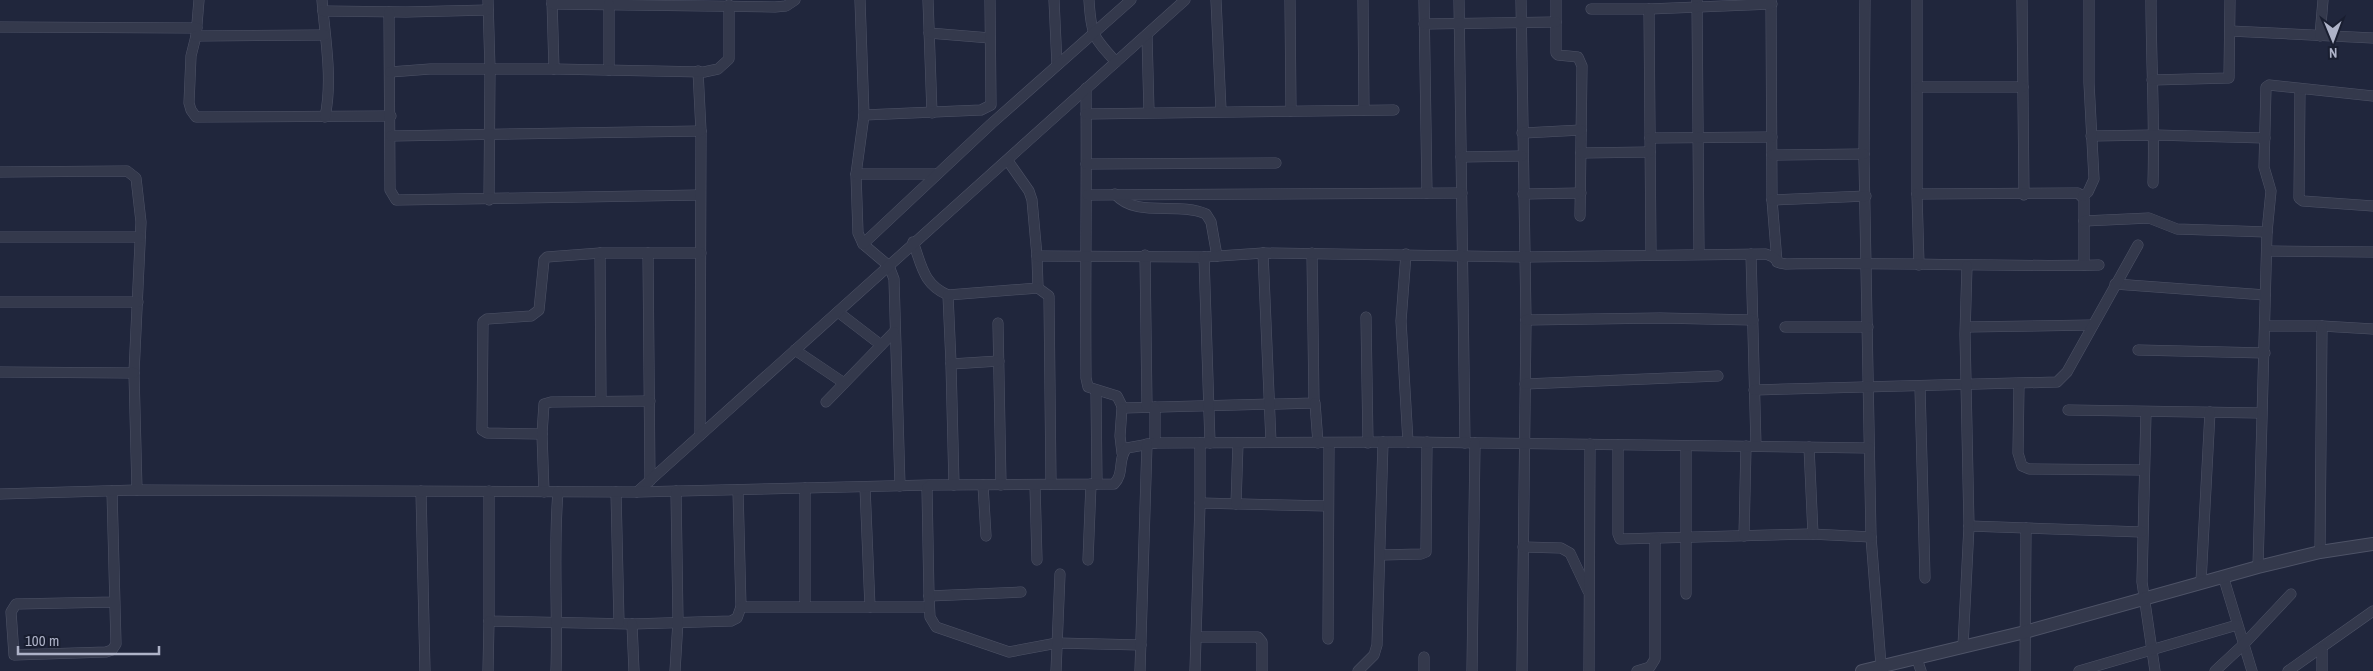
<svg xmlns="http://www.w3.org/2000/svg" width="2373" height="671" font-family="'Archivo Narrow',sans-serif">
<rect width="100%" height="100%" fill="#20263c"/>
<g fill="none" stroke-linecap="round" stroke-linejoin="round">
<g stroke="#4e5367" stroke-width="11">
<g id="minor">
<path d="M199,0L196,36L191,56L189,103L191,110L196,117L391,116"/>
<path d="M322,0C325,38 333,79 325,117"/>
<path d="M488,0L490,69L489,200"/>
<path d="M552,0L554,69"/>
<path d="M860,0L864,115L856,174L858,233L863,244L889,266L894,279L900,486"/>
<path d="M928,0L932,113"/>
<path d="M1054,0L1057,65"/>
<path d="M1089,0C1091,35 1093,37 1116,62"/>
<path d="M1216,0L1221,110"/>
<path d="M1290,0L1291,111"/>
<path d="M1363,0L1364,110"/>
<path d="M1424,0L1427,193"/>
<path d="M1459,0L1465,443"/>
<path d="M1521,0L1526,320L1522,671"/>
<path d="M1556,0V53L1558,55L1578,57L1582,66L1580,216"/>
<path d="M1697,0L1699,254"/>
<path d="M1771,0L1772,200L1777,262"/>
<path d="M1865,0L1864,159L1871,537L1881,665"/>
<path d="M1917,0V194L1919,265"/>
<path d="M2022,0L2024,195"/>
<path d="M2151,0C2151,61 2155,122 2153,183"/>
<path d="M552,4L775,7L786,6L795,0"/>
<path d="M1591,9H1649L1772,4"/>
<path d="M1649,9L1651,255"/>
<path d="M323,11L406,12L488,10"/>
<path d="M389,12L390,190L396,200L700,195"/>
<path d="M1424,24L1556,22"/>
<path d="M0,27L197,28"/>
<path d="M2230,31L2373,38"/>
<path d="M929,33L990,38"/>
<path d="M1147,35L1149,112"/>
<path d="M196,36L325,35"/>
<path d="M2320,36L2323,0"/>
<path d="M609,70V4"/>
<path d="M698,71L701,131L700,435"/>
<path d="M390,72L430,69H554L704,72L718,69L729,59V5"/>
<path d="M2152,80L2229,78L2230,0"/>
<path d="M1918,87H2023"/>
<path d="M1086,88C1087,185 1085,281 1086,378L1088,387L1117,396L1123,408L1314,403L1312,253"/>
<path d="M2300,89L2299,198L2303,201L2373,206"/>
<path d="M1086,114L1394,110"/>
<path d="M864,115L981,110L991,105L990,0"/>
<path d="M1522,133L1581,130"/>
<path d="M391,136L701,131"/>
<path d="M2091,136L2155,135L2265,138"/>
<path d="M1650,138L1772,137"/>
<path d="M1581,153L1650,152"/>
<path d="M1772,155L1864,154"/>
<path d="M1461,157L1522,156"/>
<path d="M1008,161L1029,191L1032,200L1037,256L1038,288L1049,296L1051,484"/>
<path d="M1086,164L1276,163"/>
<path d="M0,172L127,171L136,178L141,222L134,373L137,490"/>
<path d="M856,174H937"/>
<path d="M1115,194C1137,219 1177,201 1206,214L1211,222L1217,256"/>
<path d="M1523,194L1581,193"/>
<path d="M1917,194L2078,193L2084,199V265"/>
<path d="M1087,195L1462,193"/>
<path d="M2083,196L2088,192L2094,179L2089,83V0"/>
<path d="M1772,200L1866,196"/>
<path d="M2084,221L2149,218L2177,229L2267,232"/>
<path d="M0,237H140"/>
<path d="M913,242C922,266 923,284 948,295L951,363"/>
<path d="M863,244L991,124L1131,0"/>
<path d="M2267,251L2373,252"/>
<path d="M600,253L601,401"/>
<path d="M648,253L650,481"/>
<path d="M1263,253L1271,442"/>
<path d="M1406,254L1401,321L1408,442"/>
<path d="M1751,254L1756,446"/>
<path d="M1145,255L1147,407"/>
<path d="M1037,256L1204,257L1263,253L1525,257L1766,254L1773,257L1780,263L1786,264C1890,262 1995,267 2099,265"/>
<path d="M1204,257L1210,443"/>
<path d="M2115,284L2265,295"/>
<path d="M948,295L1038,288"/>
<path d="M0,302H138"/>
<path d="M838,312L881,345"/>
<path d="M1366,317L1368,443"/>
<path d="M1526,320L1660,318L1753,320"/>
<path d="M998,323L1001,485"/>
<path d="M2265,326H2322L2373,329"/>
<path d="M1785,327H1868"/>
<path d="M1966,327L2093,325"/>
<path d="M795,350L844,383"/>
<path d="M2138,350L2265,353"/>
<path d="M0,372L134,373"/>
<path d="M1525,384L1718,376"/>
<path d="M2019,384L2018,453L2022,466L2029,469L2144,470"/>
<path d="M1920,387L1925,578"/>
<path d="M1096,390L1097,484"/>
<path d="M1754,390L2057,382L2067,372L2138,245"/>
<path d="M826,402L894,332"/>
<path d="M1315,403L1318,443"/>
<path d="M1155,407V443"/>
<path d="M1122,408L1120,436L1122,453"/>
<path d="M2068,410L2261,413"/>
<path d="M2146,412L2142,582L2155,671"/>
<path d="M542,434L487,433L482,430L483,322L487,319L531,316L539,310L544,260L547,257L600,253H701"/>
<path d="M1618,445V534L1620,539L1811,534L1871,537"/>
<path d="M1809,447L1813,534"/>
<path d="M954,485L951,364L999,361"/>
<path d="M983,485L986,536"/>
<path d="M1035,485L1037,560"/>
<path d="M865,487L870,607"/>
<path d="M112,491L116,644L112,650L106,652L14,655L11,612L16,604L115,602"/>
<path d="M421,491L425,671"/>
<path d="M489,491V621L632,624L731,621L737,618L741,607L738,490"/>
<path d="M544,492L542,434L544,404L551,402L650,401"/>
<path d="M616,492L619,623"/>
<path d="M637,492L1185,0"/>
<path d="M0,494L137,490L637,492L929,485"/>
<path d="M1200,503L1328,506"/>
<path d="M1236,504L1238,443"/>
<path d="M1969,526L2142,532"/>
<path d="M1744,536L1746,446"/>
<path d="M1523,547L1561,548L1570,553L1588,591"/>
<path d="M2320,552L2322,326"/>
<path d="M1381,555L1421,554L1426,552L1427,442"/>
<path d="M1088,560L1091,484"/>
<path d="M2258,567L2267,232L2271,191L2264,167L2266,87L2269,85L2373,96"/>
<path d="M2223,576L2252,671"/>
<path d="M2201,582L2210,412"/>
<path d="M1686,594V446"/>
<path d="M929,596L1021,592"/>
<path d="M805,606V488"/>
<path d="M741,607H929"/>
<path d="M632,624L634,671"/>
<path d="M1197,637H1258L1262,642V671"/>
<path d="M1328,639L1329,443"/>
<path d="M1141,645L1057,643L1009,652L936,627L930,617L929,596L927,488L931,485L1114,484C1125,473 1117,459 1127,448L1155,443L1408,442L1869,448"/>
<path d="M1963,646L1969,526L1965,334L1967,266"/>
<path d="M1424,657V671"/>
<path d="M1917,659L1921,671"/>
<path d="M488,671L489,621"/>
<path d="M556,671C558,611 553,551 558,492"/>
<path d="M675,671L678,621L676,491"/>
<path d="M1056,671L1060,574"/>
<path d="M1140,671L1147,444"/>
<path d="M1195,671L1200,503V443"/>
<path d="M1358,671L1374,655L1377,645L1383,442"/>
<path d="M1472,671L1475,443"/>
<path d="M1589,671L1590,444"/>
<path d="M1637,671L1650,667L1655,659V539"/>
<path d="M2025,671L2026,528"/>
<path d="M2079,671L2237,625"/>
<path d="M2215,671L2243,645L2291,594"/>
<path d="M2288,671L2373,611"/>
<path d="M2322,671V649"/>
</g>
</g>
<g stroke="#4e5367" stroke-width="14">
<path id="tertiary" d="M1862,671L2025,632L2258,567L2320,552L2373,544"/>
</g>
<use href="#minor" stroke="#34394c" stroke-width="10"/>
<use href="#tertiary" stroke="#34394c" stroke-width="12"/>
</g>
<g transform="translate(2333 40) rotate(179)" stroke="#191e30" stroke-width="4" paint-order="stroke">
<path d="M0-4L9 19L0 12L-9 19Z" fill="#aeb3c8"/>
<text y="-8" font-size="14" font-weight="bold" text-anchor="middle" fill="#aeb3c8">N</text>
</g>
<path d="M18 646v8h141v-8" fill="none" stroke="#aeb3c8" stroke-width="2.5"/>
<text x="25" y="646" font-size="15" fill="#aeb3c8" stroke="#191e30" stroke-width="4" paint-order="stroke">100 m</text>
</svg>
